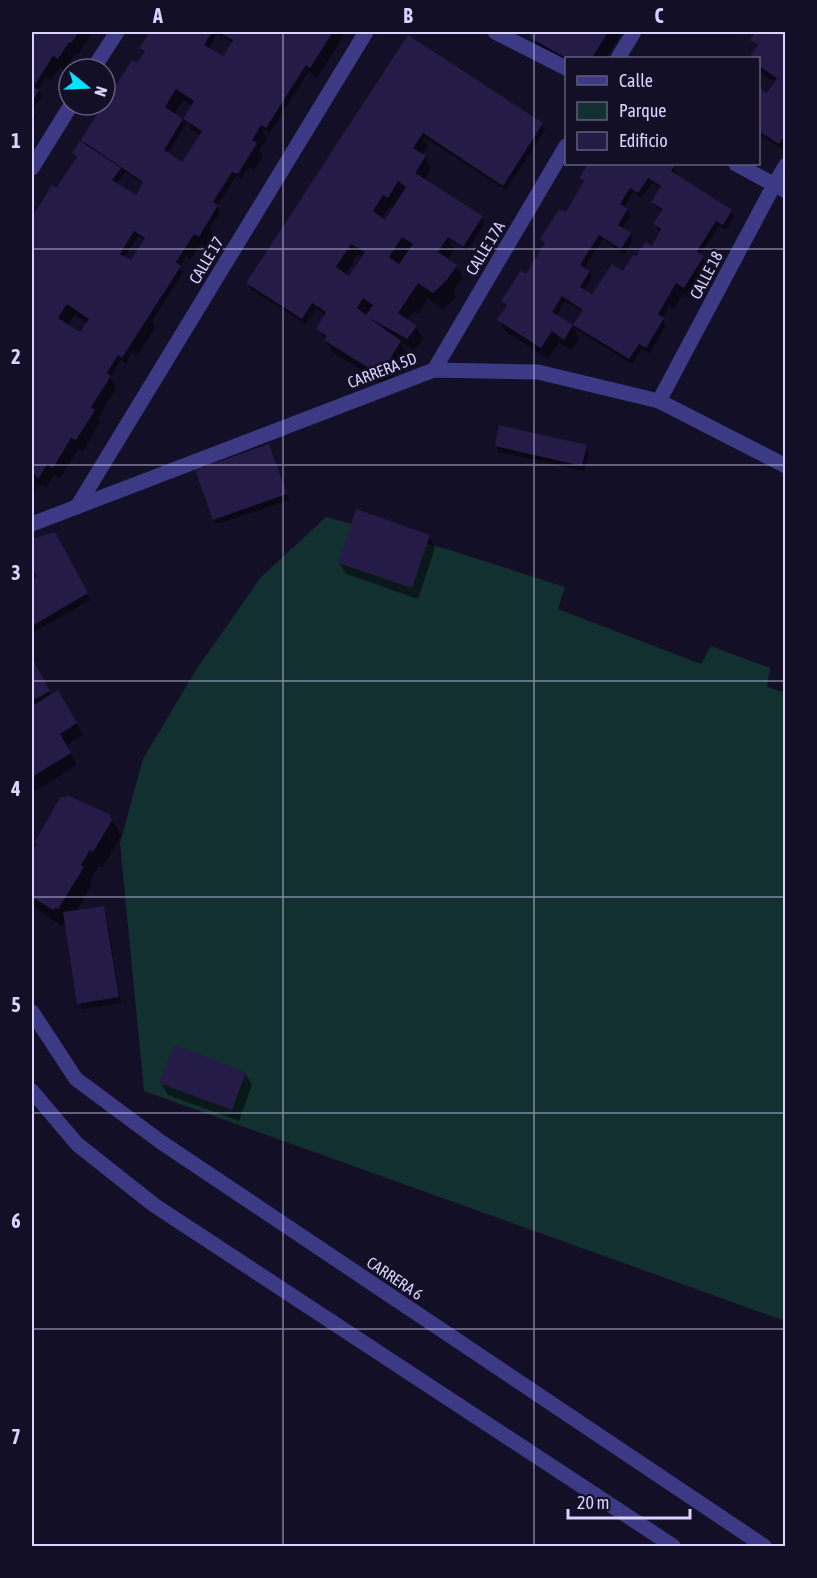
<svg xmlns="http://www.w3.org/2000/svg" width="817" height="1578" font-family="'Asap Condensed',sans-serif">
<rect width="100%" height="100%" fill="#130f26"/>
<path fill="#12302f" d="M326,517L450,550L565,587L558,609L701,664L711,646L770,668L767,687L786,693L785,1321L144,1091L120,843L143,759L196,670L261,577Z"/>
<g fill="#0007" fill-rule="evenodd">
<path d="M32,32H93L78,54L76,53L65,70L60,67L51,81L46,77L38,90L42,96L32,111L36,117L32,124Z"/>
<path d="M152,32H346L317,78L308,72L270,133L260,127L267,138L259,150L263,156L254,170L249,167L241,179L236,176L217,206L220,212L210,228L213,234L205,247L201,244L191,259L186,256L180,267L183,272L152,321L155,328L137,356L132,352L126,363L121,360L110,377L116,388L98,418L100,423L83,451L78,449L60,479L54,475L45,489L43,485L37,487L32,495V219L52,187L57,190L77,160L74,154L87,148L83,140L144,54L141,48ZM217,34L233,43L224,58L208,49ZM183,100L193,106L183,121L174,115ZM187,122L192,130L201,136L183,164L167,154ZM125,172L144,184L136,197L116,184ZM138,236L145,240L132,262L124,258ZM74,315L88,324L81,334L67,326Z"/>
<path d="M534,32H622L606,58H566V65L538,48L531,37Z"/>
<path d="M758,32H786V144L783,149L758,134V90L772,98L776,83L758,72V58H751L758,47L752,40Z"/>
<path d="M408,37L542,124L545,130L506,190L422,136L428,146L422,156L425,157L431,169L424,180L482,217L485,223L467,251L448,239L454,249L447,260L456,266L463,277L453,292L456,297L443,309L428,299L418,314L414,311L407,321L416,327L423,339L414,350L400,342L407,354L387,386L333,352L318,329L326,315L316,308L306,324L251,289L248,283ZM390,206L394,208L386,222L381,219ZM358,254L363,257L350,278L345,275Z"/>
<path d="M590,164H667L672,167L676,173L674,175L731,211L734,216L726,230L719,226L700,255L706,263L696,279L699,285L690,298L683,294L675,309L669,306L662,318L666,325L650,353L642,349L632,364L573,327L579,338L571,350L559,342L548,359L506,332L499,320L507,307L503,301L527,276L545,245L542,240L566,214L584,184L581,178ZM652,183L661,188L652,202L656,207L663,212L655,224L658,230L662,232L656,251L593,296L584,291L592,277L589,272L584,269L603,239L624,254L633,240L630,234L622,229L631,215L627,210L624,208L633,192L641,198ZM565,301L583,312L573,327L556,316Z"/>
<path d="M269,446L289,500L217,524L214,519Z"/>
<path d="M496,446H586L589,452L584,471L499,452Z"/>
<path d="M54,534L90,600L32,633V582L39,577L32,563V540Z"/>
<path d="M429,536L435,548L418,599L346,574L339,563Z"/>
<path d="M32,661L51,696L57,692L83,735L66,746L77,765L33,792L32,790Z"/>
<path d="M110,816L121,836L103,867L99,866L90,881L92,884L76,912L103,907L106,913L121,1003L82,1009L79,1003L66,922L62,926L32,906V855L37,846L35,843Z"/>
<path d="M245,1073L252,1085L239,1121L168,1095L161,1083Z"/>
</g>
<g fill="#241b47" fill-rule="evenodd">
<path d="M32,32H79L71,43L69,42L58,59L53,56L34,86V87L39,90L32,102Z"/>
<path d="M150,32H212L204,45L223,56L233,40L218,32H333L310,68L306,65L266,128L261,125L252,140L257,143L238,174L232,172L213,202L218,205L199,237L194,234L176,262L181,266L179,269L122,358L118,355L107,373L111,376L91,407L95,410L76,440L71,438L53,468L47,464L38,479L35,474L32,475V217L52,185L56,188L77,157L72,153L80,141L121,168L112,180L136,195L143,182L81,140L103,105H105V102L132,60L137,63L145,51L139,48ZM176,89L194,101L183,119L202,131L182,162L164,150L183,119L165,107ZM134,231L145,238L131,260L120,254ZM67,304L89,319L80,332L58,318Z"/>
<path d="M532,32H608L592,58H566L529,37Z"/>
<path d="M756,32H786V133L779,144L759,131V88L767,93L777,78L759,66V58H749L758,45L750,40Z"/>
<path d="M408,35L543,123L503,186L423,133L413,148L426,156L415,173L483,216L463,247L448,237L438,252L457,265L447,280L433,293L418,283L398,313L417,326L407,339L368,317L401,341L380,375L324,340L327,336L316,329L326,312L312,303L302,319L246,283ZM398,181L406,187L385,220L373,211L383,195L388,198ZM402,237L413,244L399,264L389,257ZM351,244L365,252L349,276L336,267ZM363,298L373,305L366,315L357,308Z"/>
<path d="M588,164H670L674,166L671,171L732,210L723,225L716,221L706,237L697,251L704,256L684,288L676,283L658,314L664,318L646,348L639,344L629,359L573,325L583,310L562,296L552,312L573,325L564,340L552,331L541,348L497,320L507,305L501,301L505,295L521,270L526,274L545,243L540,239L559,209L566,212L584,181L579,178ZM648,178L661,186L651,202L663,209L653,224L661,229L652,246L645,242L636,256L633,255L623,271L612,264L592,294L580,287L590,271L580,265L599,235L621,249L631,233L618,225L628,209L620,204L630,188L638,193Z"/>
<path d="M499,425L587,445L582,466L495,446Z"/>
<path d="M269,444L287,494L213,520L195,470Z"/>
<path d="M356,509L430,535L412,588L338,563Z"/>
<path d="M55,532L88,593L32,626V580L37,577L32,566V539Z"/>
<path d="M32,658L50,691L32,701Z"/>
<path d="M58,690L77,723L60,734L71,753L32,777V706Z"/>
<path d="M67,795L111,815L110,818L113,819L93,852L90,850L81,865L84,867L58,909L55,908L53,910L32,897V852L37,844L34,843L61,796L65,798Z"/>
<path d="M104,906L119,997L77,1004L63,912Z"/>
<path d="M174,1045L246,1072L232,1110L159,1083Z"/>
</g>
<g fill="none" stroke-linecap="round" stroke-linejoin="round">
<g stroke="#3d3a85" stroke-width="15">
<path d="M495,32L566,68"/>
<path d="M618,58L634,32"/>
<path d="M93,69L117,32"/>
<path d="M736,164L786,191"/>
<path d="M32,168L71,105"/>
<path d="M434,370L566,146"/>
<path d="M659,401L774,185L786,165"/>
<path d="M77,507L366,32"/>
<path d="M32,524L434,370L538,372L659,401L786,466"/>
<path d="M32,1012L76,1079L161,1142L764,1546"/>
<path d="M32,1091L77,1144L154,1205L673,1546"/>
</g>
</g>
<path fill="none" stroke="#d9d4ff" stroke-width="1.5" stroke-opacity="0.55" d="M283,32V1546M534,32V1546M32,249H786M32,465H786M32,681H786M32,897H786M32,1113H786M32,1329H786"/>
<g text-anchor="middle" stroke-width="5" stroke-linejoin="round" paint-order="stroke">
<g font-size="16" fill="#d9d4ff" stroke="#130f26">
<text transform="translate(485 248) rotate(-59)" y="6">CALLE 17A</text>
<text transform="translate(206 260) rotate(-59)" y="6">CALLE 17</text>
<text transform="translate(706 275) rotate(-62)" y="6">CALLE 18</text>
<text transform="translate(382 370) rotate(-21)" y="6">CARRERA 5D</text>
<text transform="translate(395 1278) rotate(34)" y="6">CARRERA 6</text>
</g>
</g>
<rect width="817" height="1578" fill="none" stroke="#130f26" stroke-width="66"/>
<rect x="565" y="57" width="195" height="108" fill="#130f26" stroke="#625e7d" stroke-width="1.5"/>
<rect x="577" y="76" width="30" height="9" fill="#3d3a85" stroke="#625e7d" stroke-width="1.5"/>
<text x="619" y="87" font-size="18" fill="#d9d4ff">Calle</text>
<rect x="577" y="102" width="30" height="18" fill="#12302f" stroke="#625e7d" stroke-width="1.5"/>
<text x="619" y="117" font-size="18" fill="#d9d4ff">Parque</text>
<rect x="577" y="132" width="30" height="18" fill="#241b47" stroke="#625e7d" stroke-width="1.5"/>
<text x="619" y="147" font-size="18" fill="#d9d4ff">Edificio</text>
<g transform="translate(87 87) rotate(108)"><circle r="28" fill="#130f26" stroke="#625e7d" stroke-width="1.5"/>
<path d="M0-4.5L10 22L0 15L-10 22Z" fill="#00e5ff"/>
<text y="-9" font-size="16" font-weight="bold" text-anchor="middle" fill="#d9d4ff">N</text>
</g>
<path d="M568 1509v9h122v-9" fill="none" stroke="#d9d4ff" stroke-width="3"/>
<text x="577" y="1509" font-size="18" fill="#d9d4ff" stroke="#130f26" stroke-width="4.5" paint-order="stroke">20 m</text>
<rect x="33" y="33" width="751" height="1512" fill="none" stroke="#d9d4ff" stroke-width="2"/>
<g font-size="20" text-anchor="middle" font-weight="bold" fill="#d9d4ff">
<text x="158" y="23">A</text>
<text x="408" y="23">B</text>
<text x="659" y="23">C</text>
<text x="16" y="148">1</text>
<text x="16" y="364">2</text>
<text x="16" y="580">3</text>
<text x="16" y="796">4</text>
<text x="16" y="1012">5</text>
<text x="16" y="1228">6</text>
<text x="16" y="1444">7</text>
</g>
</svg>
